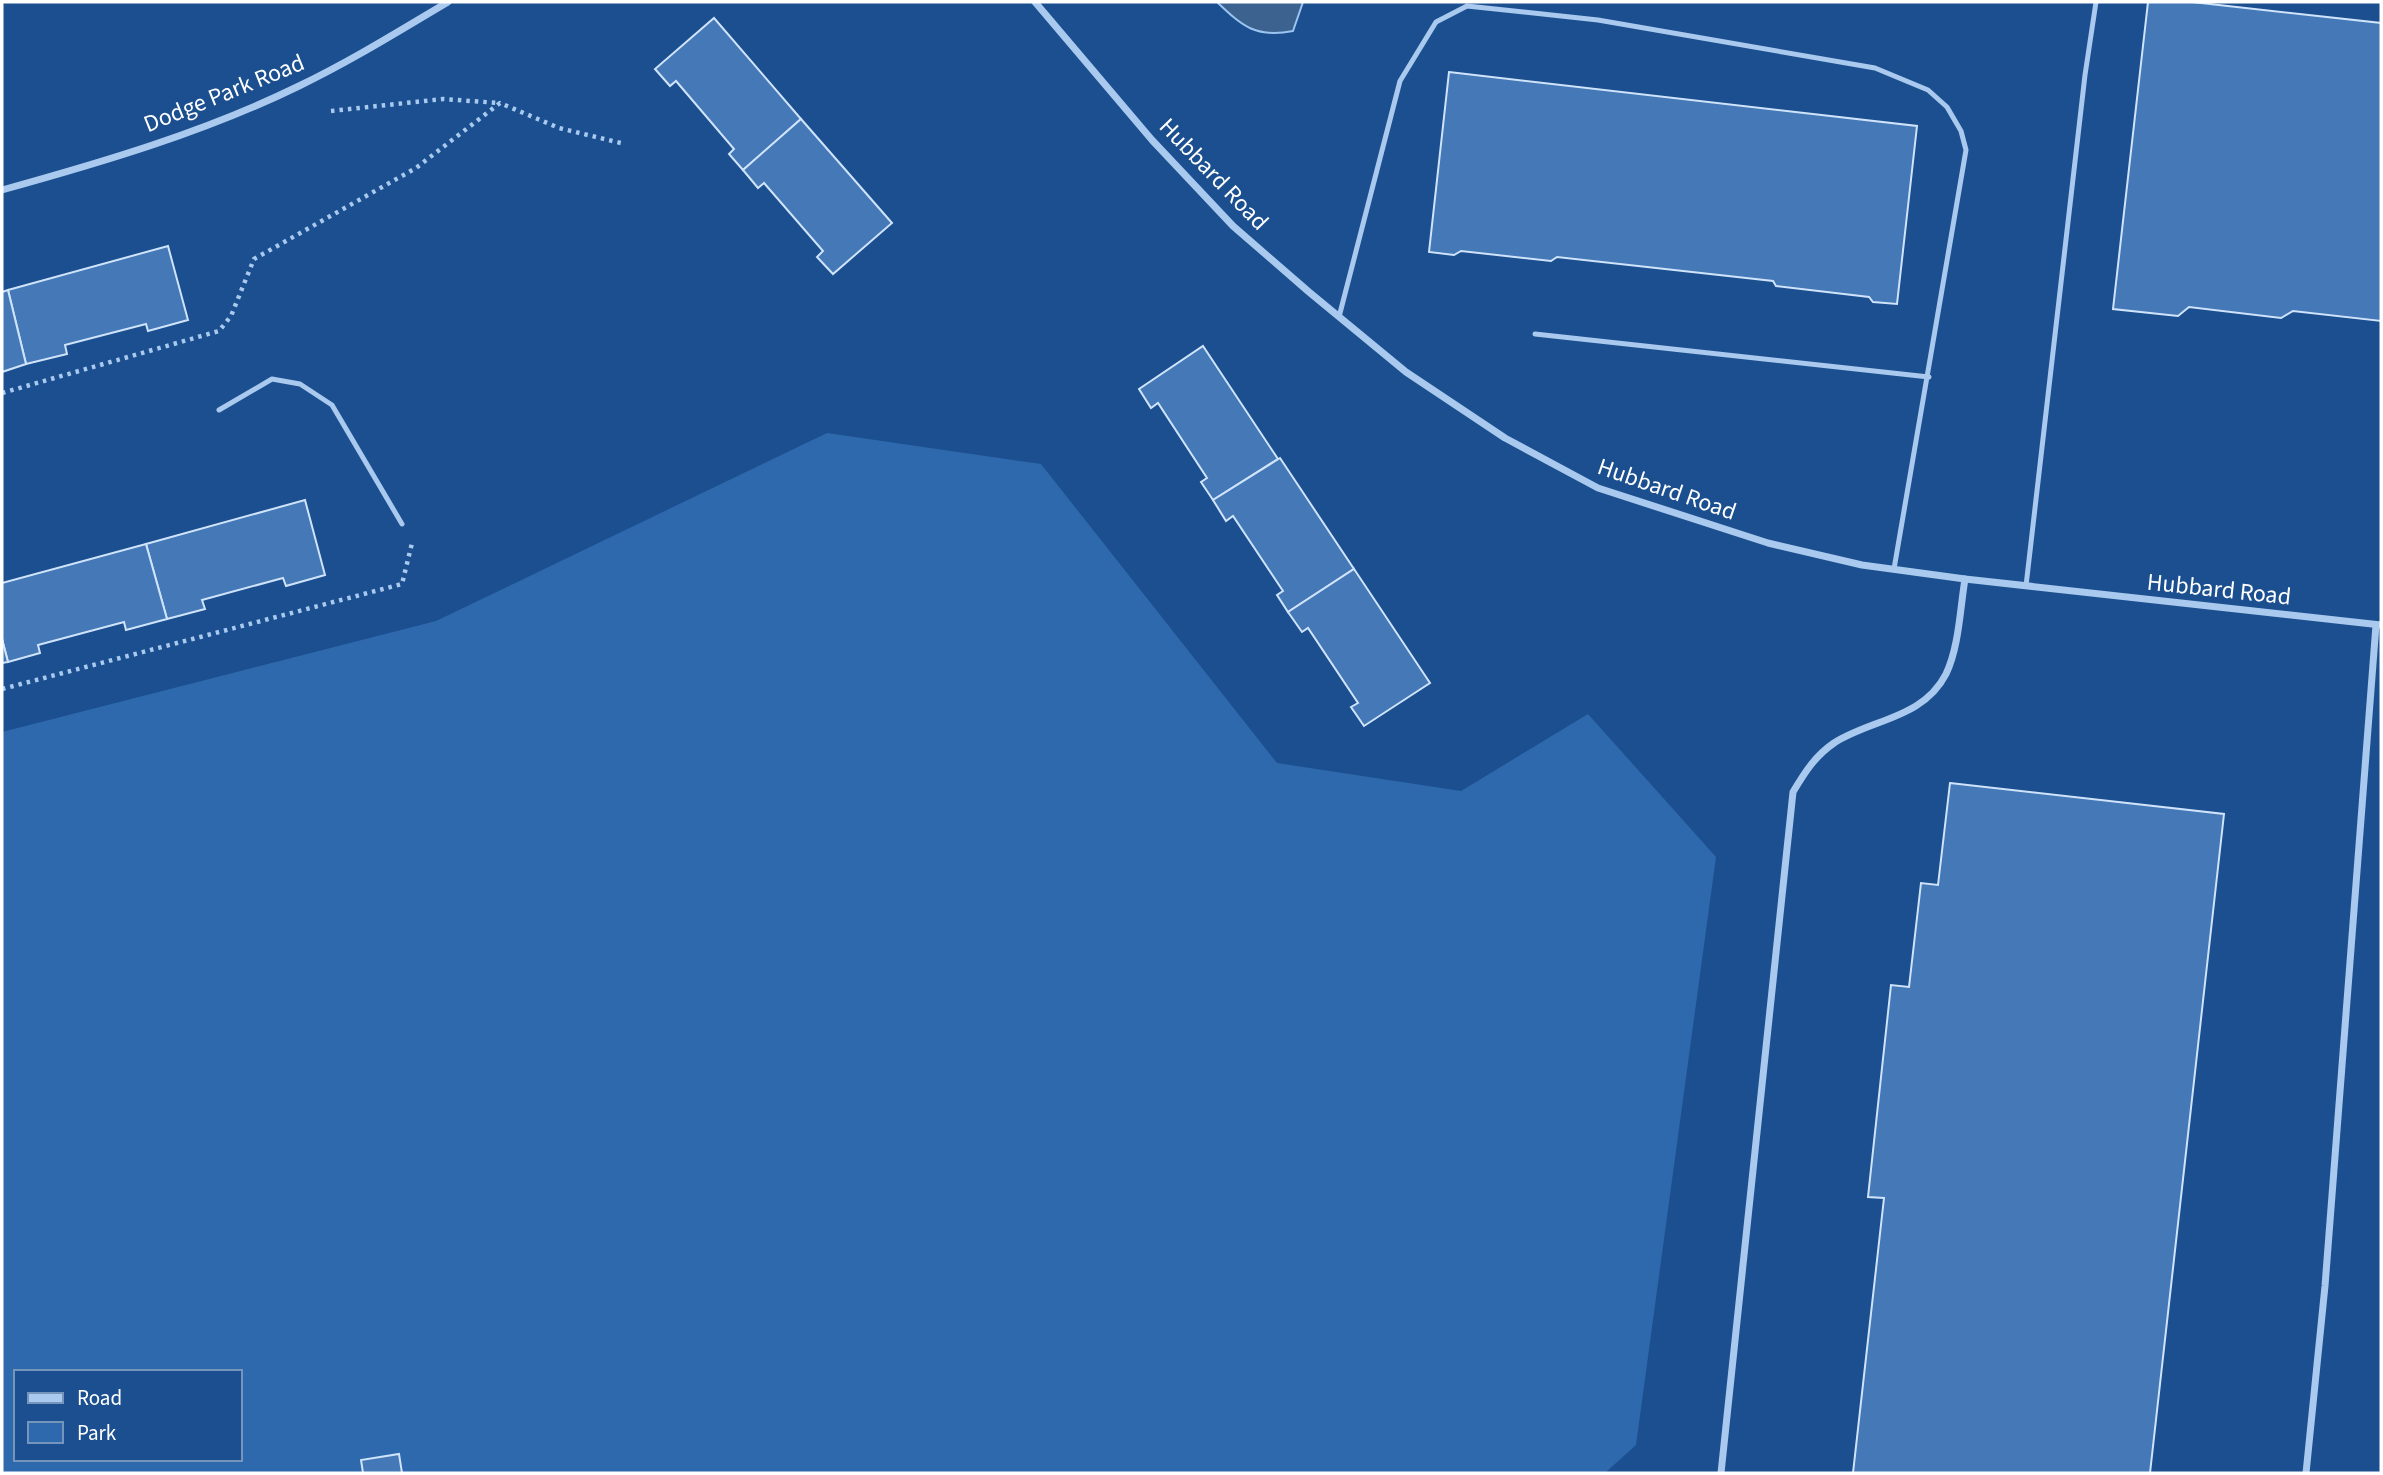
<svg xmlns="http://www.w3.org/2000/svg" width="2383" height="1475" font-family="'Source Sans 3',sans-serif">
<rect width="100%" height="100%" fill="#1b4f8f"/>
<path fill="#2e69ad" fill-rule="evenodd" d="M827,433L1041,464L1277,763L1461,791L1588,714L1716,857L1636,1445L1605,1473H2V732L436,621ZM16,1372H240V1459H16Z"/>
<path fill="#3c6290" stroke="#9cc4f0" stroke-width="2" d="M1217,2H1303L1293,31C1256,38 1243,27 1217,2Z"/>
<g fill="#4478b7" stroke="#cfe3fa" stroke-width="2">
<path d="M2148,2H2192L2381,23V321L2293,311L2281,318L2189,307L2178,316L2113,309Z"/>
<path d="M714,18L801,119L743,170L729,154L734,149L676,81L670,86L655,69Z"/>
<path d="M1449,72L1917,126L1897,304L1873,302L1869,297L1776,286L1773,281L1557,257L1551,261L1461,251L1454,255L1429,252Z"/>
<path d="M801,119L892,223L833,274L817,257L823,251L764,183L758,188L743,170Z"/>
<path d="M168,246L188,320L148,331L146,324L65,345L67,354L26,364L8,290Z"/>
<path d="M8,290L26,364L2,372V292Z"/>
<path d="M1203,346L1278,459L1213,500L1201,482L1207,478L1158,403L1151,408L1139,389Z"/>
<path d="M1280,458L1354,569L1288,612L1277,595L1283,591L1233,516L1226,521L1213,500Z"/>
<path d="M305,500L325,575L286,586L283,578L202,600L205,609L167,619L146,544Z"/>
<path d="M146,544L167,619L126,630L124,622L38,645L40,653L8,662L2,639V583Z"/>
<path d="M1354,569L1430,683L1364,726L1351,707L1358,703L1308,628L1302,632L1288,612Z"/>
<path d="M2,639L8,662L2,663Z"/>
<path d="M1950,783L2224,814L2150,1473H1853L1884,1198L1868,1197L1891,985L1909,987L1921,883L1938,885Z"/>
<path d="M399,1454L402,1473H363L361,1460Z"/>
</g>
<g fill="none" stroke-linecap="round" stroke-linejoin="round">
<g stroke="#a9c9ee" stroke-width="4.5" stroke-dasharray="3.5 5" stroke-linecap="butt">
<path d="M331,111L443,99L499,103"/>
<path d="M2,393L219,331L231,316L254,259L416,168L500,103L559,128L625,144"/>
<path d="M2,689L402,584L412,543"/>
</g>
<g stroke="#a9c9ee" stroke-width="5">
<path d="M1339,317L1400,81L1436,22L1467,6L1598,20L1875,68L1928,90L1947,107L1961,131L1966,150L1894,569"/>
<path d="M1535,334L1929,377"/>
<path d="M219,410L272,379L300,384L332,405L402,524"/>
<path d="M2026,586L2085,75L2096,2"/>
</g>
<g stroke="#a9c9ee" stroke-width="7">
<path d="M1035,2L1152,140L1233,226L1309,292L1406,372L1505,438L1598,488L1768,543L1862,565L1965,579L2381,625"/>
<path d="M2,190C103,162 205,132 299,86C351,61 399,31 448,2"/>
<path d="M1721,1473L1793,792C1805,772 1815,756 1834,743C1871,719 1923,719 1946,674C1959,647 1960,609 1965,579"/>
<path d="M2306,1473L2325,1286L2376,625"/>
</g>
</g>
<g text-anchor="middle" stroke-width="6" stroke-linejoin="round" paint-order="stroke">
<g font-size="24" fill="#fff" stroke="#1b4f8f">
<text transform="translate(224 93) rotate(-22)" y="8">Dodge Park Road</text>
<text transform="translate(1214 174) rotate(46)" y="8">Hubbard Road</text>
<text transform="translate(1667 489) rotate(19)" y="8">Hubbard Road</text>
<text transform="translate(2219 589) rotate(6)" y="8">Hubbard Road</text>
</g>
</g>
<rect width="2383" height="1475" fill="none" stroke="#ffffff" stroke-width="7"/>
<rect x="14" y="1370" width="228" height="91" fill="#1b4f8f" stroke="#7695bc" stroke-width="2"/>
<rect x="28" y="1393" width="35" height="10" fill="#a9c9ee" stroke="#7695bc" stroke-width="2"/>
<text x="77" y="1405" font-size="21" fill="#ffffff">Road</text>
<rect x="28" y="1422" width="35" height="21" fill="#2e69ad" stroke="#7695bc" stroke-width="2"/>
<text x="77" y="1440" font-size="21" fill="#ffffff">Park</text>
</svg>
